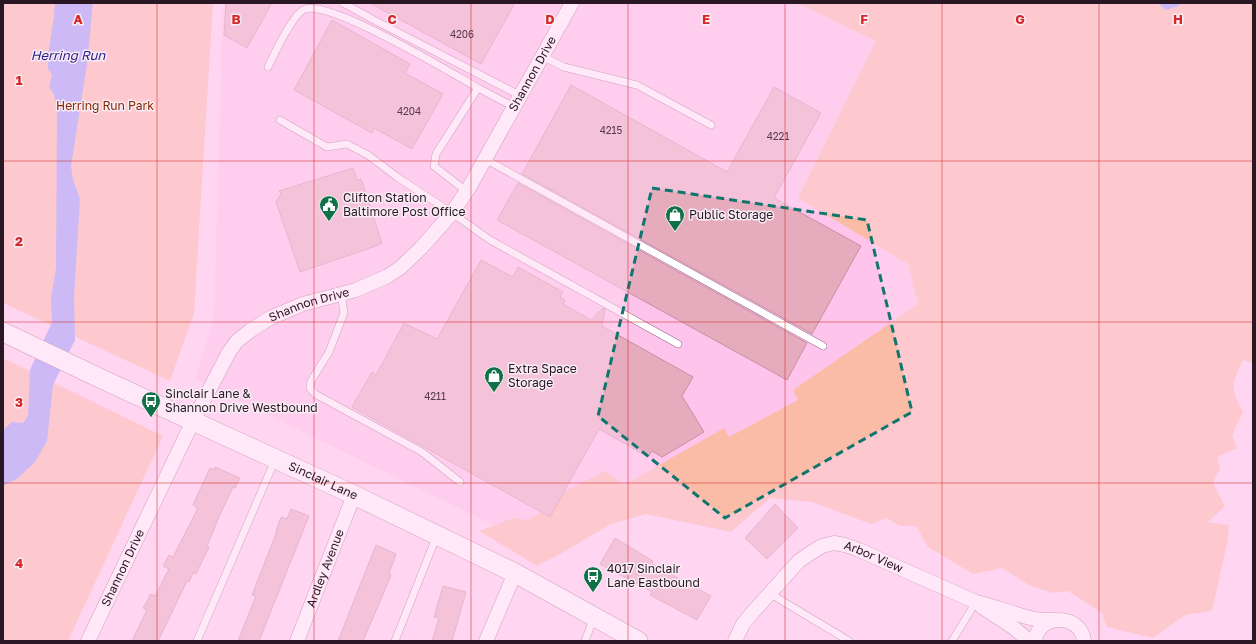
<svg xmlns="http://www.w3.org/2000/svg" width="1256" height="644" font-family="'Golos Text',sans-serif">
<rect width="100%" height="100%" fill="#ffd5f1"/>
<path fill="#fec4ec" d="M223,3H797L876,41L798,198L908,264L918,304L793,390L798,400L729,437L724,429L526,541L195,379L214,316Z"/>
<g fill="#fabba7">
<path d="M3,3H213L194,313L170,381L3,303Z"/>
<path d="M797,3H1156L1166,10L1179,6L1180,3H1253V363L1243,360C1231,386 1230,386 1243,412L1232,435L1237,448L1217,457L1220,468L1213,483L1225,506L1208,522L1229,525L1227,544L1212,611L1185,615L1153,638L1107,627L1104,620L1102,613L1068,591L1052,593L1029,585L1002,568L973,574L928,547L916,526H900L886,518L871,524L812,502L770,498L731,532L646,514L611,524L560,554L537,566L479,531L514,518L528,520L541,512L550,517L565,491L605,471L624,485L724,428L729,437L798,400L793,390L918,304L908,264L798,198L876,41Z"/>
<path d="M3,358L163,436L68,641H3Z"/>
</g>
<g fill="#8f98fb">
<path d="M55,3H93L87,64L71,166L73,179L80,199L74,297L75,340L53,385L47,441L35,462L18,478L3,486V430L12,422L23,423L28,416L30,370L52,322L51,298L56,268L57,115L54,94L49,87L52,75L48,69V55L54,16Z"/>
<path d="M1157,3H1180L1179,6L1166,10Z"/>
</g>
<g fill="#e6abbd" stroke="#c98fa2">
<path d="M226,3H272L247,48L224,35Z"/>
<path d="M370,3H515L481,64Z"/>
<path d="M332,20L410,64L405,73L443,94L412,149L374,128L372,133L294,90Z"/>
<path d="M571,85L727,172L774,87L821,113L774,198L861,246L812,334L522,174Z"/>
<path d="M353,168L357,180L361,179L382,243L379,244V245L300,272L276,202L281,194L279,191Z"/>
<path d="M518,183L807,343L787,380L497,220Z"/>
<path d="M481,260L513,277L518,267L563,292L560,297L565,300L563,304L591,320L603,308L605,309L602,326L693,377L682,396L704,432L662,457L652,451L648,457L599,429L550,517L352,407L372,372L376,375L404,323L437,339Z"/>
<path d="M215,467L240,478L235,488L233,487L219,517L207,546L209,547L196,574L193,573L189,582L187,581L158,641H132L147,610L143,608L148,600L150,594L155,596L169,569L163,566L169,555L173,557L198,508L193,505L210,468L214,470Z"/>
<path d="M775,504L798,528L767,559L745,538Z"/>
<path d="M291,509L309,516L259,641H238L256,596L252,595L277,531H276L281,517L287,519Z"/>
<path d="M615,538L653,561L652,564L711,596L697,620L650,595L652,592L600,564Z"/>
<path d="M376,545L396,554L389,574L391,575L387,585L363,641H338Z"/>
<path d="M443,586L466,592L452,641H432L439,618L434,617Z"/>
</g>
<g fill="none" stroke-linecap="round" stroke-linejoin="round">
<g stroke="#936585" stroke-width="8">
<g id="service">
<path d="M343,3L374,20L521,96"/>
<path d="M542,56L564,67L637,85L711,125"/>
<path d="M268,67C274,55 293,13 305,9C331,0 450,72 478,88"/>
<path d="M280,120L327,147L347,144L368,155L397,177L452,213L490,240L678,344"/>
<path d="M485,159L823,346"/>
<path d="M466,191L434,166L436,154L478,88L514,107"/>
<path d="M341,294L344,313L329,352L311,381L310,388L315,394L422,452L460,482"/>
<path d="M769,593L849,641"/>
<path d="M197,641L275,460"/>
<path d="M395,641L437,535"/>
<path d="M585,641L594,617"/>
<path d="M952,641L976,602"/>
</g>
</g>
<g stroke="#936585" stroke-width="15">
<g id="minor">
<path d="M982,607L1014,628L1029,641"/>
<path id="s1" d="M88,641L193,421L229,352L237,341L251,330L270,318L303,304L356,290L388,276L400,268L421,248L452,213L470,186L572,3"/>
<path id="s2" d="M297,641L354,495"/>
<path d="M486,641L515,573"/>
<path id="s3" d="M735,641L743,624L753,612L799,561L812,552L822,546L834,543L845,545L859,550L976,602C996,606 1015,615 1035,619C1041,620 1048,620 1054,620"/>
<path d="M1035,641C1038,613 1081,613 1084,641"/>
</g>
</g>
<g stroke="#936585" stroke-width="20">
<g id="secondary">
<path id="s4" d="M3,332L108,382L354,495L515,573L638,641"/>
</g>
</g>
<use href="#service" stroke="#fff" stroke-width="7"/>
<use href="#minor" stroke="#fff" stroke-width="14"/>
<use href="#secondary" stroke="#fff" stroke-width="19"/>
</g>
<path d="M0 0H1256V644H0ZM652,188L867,220L912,412L725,518L598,416Z" fill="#ffd5f1" fill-opacity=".55" fill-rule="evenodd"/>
<path fill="none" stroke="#0f766e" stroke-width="3" stroke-dasharray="8 5" stroke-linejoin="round" d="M652,188L867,220L912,412L725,518L598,416Z"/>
<path fill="none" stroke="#d62828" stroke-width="1" stroke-opacity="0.55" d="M157,3V641M314,3V641M471,3V641M628,3V641M785,3V641M942,3V641M1099,3V641M3,161H1253M3,322H1253M3,483H1253"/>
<defs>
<g id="civic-pin" transform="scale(1)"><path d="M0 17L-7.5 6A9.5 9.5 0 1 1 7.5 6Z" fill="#107147" stroke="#f8edf4"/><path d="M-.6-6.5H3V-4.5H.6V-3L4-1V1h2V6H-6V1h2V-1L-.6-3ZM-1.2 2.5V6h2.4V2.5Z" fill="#fff"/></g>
<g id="shop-pin" transform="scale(1)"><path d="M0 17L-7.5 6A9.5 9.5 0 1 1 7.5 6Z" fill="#107147" stroke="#f8edf4"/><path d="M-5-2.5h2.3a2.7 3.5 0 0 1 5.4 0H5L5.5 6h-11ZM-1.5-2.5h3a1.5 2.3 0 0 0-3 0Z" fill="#fff"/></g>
<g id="bus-pin" transform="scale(1)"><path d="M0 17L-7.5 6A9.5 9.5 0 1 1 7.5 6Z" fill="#107147" stroke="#f8edf4"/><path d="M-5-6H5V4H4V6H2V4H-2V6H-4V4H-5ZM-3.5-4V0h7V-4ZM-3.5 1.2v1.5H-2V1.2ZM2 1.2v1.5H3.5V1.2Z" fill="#fff"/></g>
</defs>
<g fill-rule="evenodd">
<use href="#civic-pin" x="329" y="205"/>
<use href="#shop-pin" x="675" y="215"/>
<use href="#shop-pin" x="494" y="376"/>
<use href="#bus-pin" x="151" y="401"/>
<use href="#bus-pin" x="593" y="576"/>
</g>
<g text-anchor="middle" stroke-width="3" stroke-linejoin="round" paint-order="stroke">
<g font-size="10" fill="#583c4a">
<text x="462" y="38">4206</text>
<text x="409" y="115">4204</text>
<text x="611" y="134">4215</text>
<text x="778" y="140">4221</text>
<text x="435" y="400">4211</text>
</g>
<g font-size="12" fill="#291724" stroke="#f8edf4">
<text dy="4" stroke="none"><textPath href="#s1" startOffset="752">Shannon Drive</textPath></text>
<text dy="4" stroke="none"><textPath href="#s1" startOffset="417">Shannon Drive</textPath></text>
<text dy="4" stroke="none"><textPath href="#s4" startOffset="353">Sinclair Lane</textPath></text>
<text dy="4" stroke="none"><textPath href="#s3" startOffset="185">Arbor View</textPath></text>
<text dy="4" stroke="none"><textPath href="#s1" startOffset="81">Shannon Drive</textPath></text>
<text dy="4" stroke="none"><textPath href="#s2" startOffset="78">Ardley Avenue</textPath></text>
</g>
<g font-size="12" fill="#882700" stroke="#f8edf4">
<text x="105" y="110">Herring Run Park</text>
</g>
<g font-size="12" fill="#291724" stroke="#f8edf4" text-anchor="start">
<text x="343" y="202">Clifton Station<tspan x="343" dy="14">Baltimore Post Office</tspan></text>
<text x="689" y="219">Public Storage</text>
<text x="508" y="373">Extra Space<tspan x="508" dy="14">Storage</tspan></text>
<text x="165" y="398">Sinclair Lane &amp;<tspan x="165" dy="14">Shannon Drive Westbound</tspan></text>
<text x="607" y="573">4017 Sinclair<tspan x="607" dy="14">Lane Eastbound</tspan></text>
</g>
<g font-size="13" font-style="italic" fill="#2c1b8c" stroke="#f8edf4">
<text x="68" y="60">Herring Run</text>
</g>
</g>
<g font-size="13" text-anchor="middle" font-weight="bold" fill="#d62828" stroke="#f8edf4" stroke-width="3" stroke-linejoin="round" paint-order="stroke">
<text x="78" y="24">A</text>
<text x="236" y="24">B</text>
<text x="392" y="24">C</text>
<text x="550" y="24">D</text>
<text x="706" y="24">E</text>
<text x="864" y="24">F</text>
<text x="1020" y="24">G</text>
<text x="1178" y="24">H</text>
<text x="19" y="85">1</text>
<text x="19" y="246">2</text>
<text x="19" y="407">3</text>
<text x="19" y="568">4</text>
</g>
<rect width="1256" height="644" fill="none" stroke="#291724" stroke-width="8"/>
</svg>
